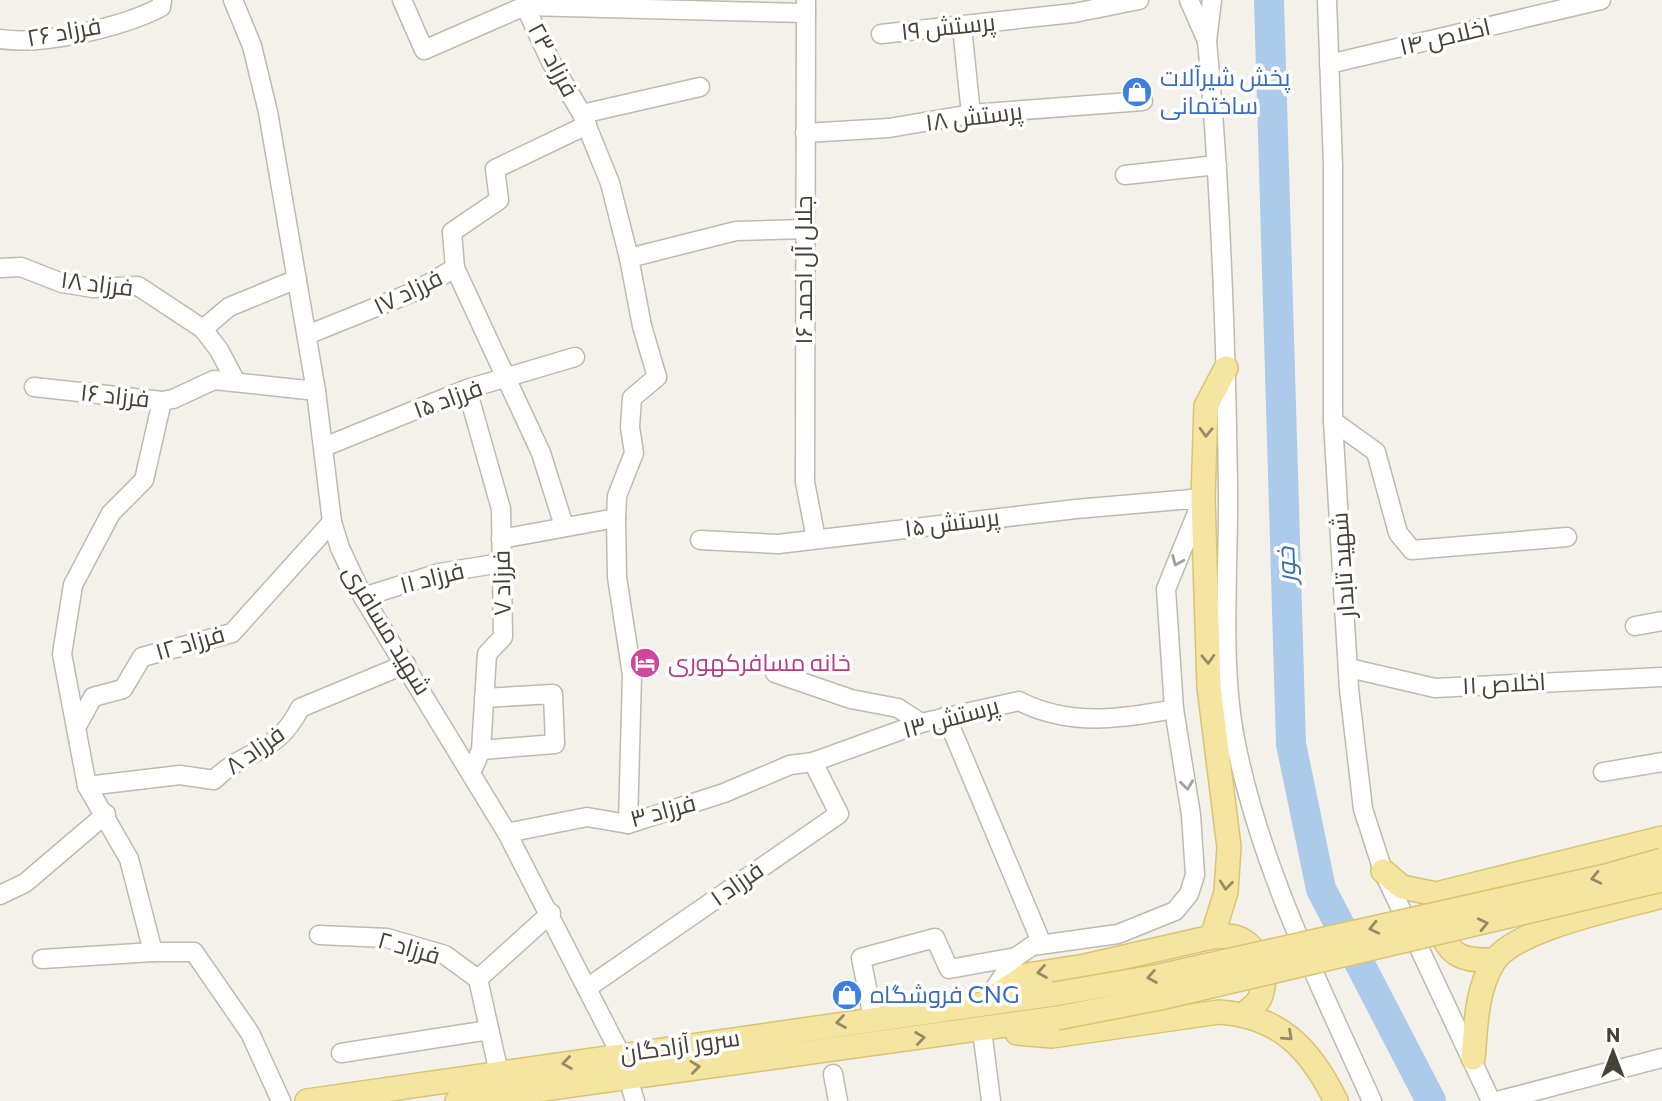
<svg xmlns="http://www.w3.org/2000/svg" width="1662" height="1101" font-family="Commissioner,Cairo,sans-serif">
<rect width="100%" height="100%" fill="#f3f1ea"/>
<g fill="none" stroke-linecap="round" stroke-linejoin="round">
<path stroke="#accaea" stroke-width="30" d="M1269,0L1291,744L1321,889L1431,1101"/>
<g stroke="#bebaad" stroke-width="21">
<g id="minor">
<path d="M233,0L252,46L268,112L316,391L332,522L340,548L363,597L507,833L621,1055"/>
<path d="M402,0L424,50L525,6L806,13"/>
<path d="M806,0L805,482L816,539"/>
<path d="M1189,0L1207,41L1212,0"/>
<path d="M1327,0L1333,165V421L1349,689L1363,809L1383,871L1491,1101"/>
<path d="M525,6L551,62L582,114L610,183L629,258"/>
<path d="M962,27L971,114"/>
<path d="M881,34L1074,13L1139,0"/>
<path d="M0,39C42,46 123,27 161,7L162,0"/>
<path d="M1207,41C1221,190 1226,338 1228,488C1229,569 1220,660 1235,739C1260,867 1319,983 1372,1101"/>
<path d="M1329,64L1601,0"/>
<path d="M582,114L700,87"/>
<path d="M805,133L889,128L971,114L1143,101"/>
<path d="M1125,175L1217,165"/>
<path d="M0,268L21,267L62,283L93,288L138,286L203,329L229,307L297,279"/>
<path d="M455,268L541,453L564,526"/>
<path d="M203,329L219,350L236,382"/>
<path d="M307,335L416,291L455,268L452,232L499,200L495,169L587,125"/>
<path d="M34,387L162,401L173,399L214,380L316,391"/>
<path d="M467,389L501,509L503,637L487,654L481,750L471,773"/>
<path d="M162,401L144,480L111,513L73,585L62,654L87,786L129,859L153,952H194L250,1033L281,1101"/>
<path d="M1333,421L1376,452L1398,533L1412,550L1567,537"/>
<path d="M324,447L467,389L575,357"/>
<path d="M501,539L616,518"/>
<path d="M700,540L778,544L1076,509L1203,498L1166,589L1174,709L1191,815L1195,875L1189,894L1175,911L1118,934L1032,946L1016,957L990,995"/>
<path d="M363,597L439,573L501,563"/>
<path d="M1635,626L1662,621"/>
<path d="M1349,668L1435,688L1662,677"/>
<path d="M775,673L851,699L898,708L921,723"/>
<path d="M946,716L1042,944"/>
<path d="M77,726L93,697L123,689L142,657L232,633L332,522"/>
<path d="M481,750L555,744L553,694L484,698"/>
<path d="M1603,772L1662,762"/>
<path d="M87,786L180,775L214,780C246,748 277,755 300,708L406,664"/>
<path d="M628,824L632,675L617,577L616,518L617,496L634,453L630,427L632,398L657,377L642,326L629,258L736,231L805,229"/>
<path d="M507,833L587,817L628,824L724,793L790,765L813,762L921,723L1019,701C1070,727 1121,719 1174,709"/>
<path d="M0,895L25,883L106,814"/>
<path d="M319,935L387,938L445,955L478,979L551,913"/>
<path d="M42,959L153,952"/>
<path d="M478,979L499,1073"/>
<path d="M587,988L839,814L813,762"/>
<path d="M873,1018L861,958L935,938L949,969L1016,957"/>
<path d="M982,1030L991,1101"/>
<path d="M341,1053L489,1030"/>
<path d="M833,1074L838,1101"/>
<path d="M627,1075L635,1101"/>
<path d="M1497,1101L1662,1058"/>
</g>
</g>
<g stroke="#d9c472" stroke-width="26">
<g id="major">
<path d="M1383,871L1402,887L1436,894L1662,838"/>
<path d="M1442,913L1439,926C1448,957 1464,961 1493,960"/>
<path d="M1212,937C1219,937 1228,935 1235,937C1259,944 1269,975 1260,998C1257,1004 1250,1009 1244,1014"/>
<path d="M985,1003L1027,975L1085,966L1212,937L1226,892L1229,847L1209,687L1203,498L1206,406L1226,368"/>
<path d="M1017,1033L1052,1036L1219,1012C1279,1016 1310,1048 1336,1101"/>
<path d="M1473,1058C1476,1026 1476,991 1493,963C1512,929 1623,907 1662,896"/>
<path d="M307,1101L1054,994"/>
<path d="M457,1101L1057,1018"/>
</g>
</g>
<use href="#minor" stroke="#fff" stroke-width="18"/>
<use href="#major" stroke="#f5e5a1" stroke-width="23"/>
<g stroke="#d9c472" stroke-width="26" stroke-linecap="butt">
<g id="major-bridge">
<path d="M1054,994L1160,976L1606,876L1662,860"/>
<path d="M1057,1018L1160,998L1662,880"/>
</g>
</g>
<use href="#major-bridge" stroke="#f5e5a1" stroke-width="23"/>
</g>
<defs><path id="oneway-chevron" d="M-2-3.5L2.5 0L-2 3.5" fill="none" stroke-width="1.6" stroke-linecap="round" stroke-linejoin="round" transform="scale(1.75)"/></defs>
<g stroke="#958b67">
<use href="#oneway-chevron" transform="translate(1206 432) rotate(92)"/>
<use href="#oneway-chevron" transform="translate(1208 659) rotate(88)"/>
<use href="#oneway-chevron" transform="translate(1596 878) rotate(167)"/>
<use href="#oneway-chevron" transform="translate(1226 885) rotate(96)"/>
<use href="#oneway-chevron" transform="translate(1483 924) rotate(-13)"/>
<use href="#oneway-chevron" transform="translate(1374 928) rotate(167)"/>
<use href="#oneway-chevron" transform="translate(1042 972) rotate(171)"/>
<use href="#oneway-chevron" transform="translate(1152 977) rotate(170)"/>
<use href="#oneway-chevron" transform="translate(841 1022) rotate(171)"/>
<use href="#oneway-chevron" transform="translate(1288 1036) rotate(42)"/>
<use href="#oneway-chevron" transform="translate(920 1038) rotate(-8)"/>
<use href="#oneway-chevron" transform="translate(567 1063) rotate(172)"/>
<use href="#oneway-chevron" transform="translate(695 1067) rotate(-7)"/>
</g>
<g stroke="#a2a09c">
<use href="#oneway-chevron" transform="translate(1177 561) rotate(113)"/>
<use href="#oneway-chevron" transform="translate(1187 785) rotate(83)"/>
</g>
<defs>
<g id="shop-disc" transform="scale(1.575)"><circle r="9.5" fill="#3f7fe0" stroke="#fff"/><path d="M-5-2.5h2.3a2.7 3.5 0 0 1 5.4 0H5L5.5 6h-11ZM-1.5-2.5h3a1.5 2.3 0 0 0-3 0Z" fill="#fff"/></g>
<g id="hotel-disc" transform="scale(1.575)"><circle r="9.5" fill="#d1479c" stroke="#fff"/><path d="M-6-4.5h1.5V1H6V5H4.5V3h-9V5H-6ZM-4 0a1.8 1.8 0 1 1 3.6 0ZM.5 0V-2.5h3Q6-2.5 6 0Z" fill="#fff"/></g>
</defs>
<g fill-rule="evenodd">
<use href="#shop-disc" x="1137" y="92"/>
<use href="#hotel-disc" x="645" y="663"/>
<use href="#shop-disc" x="847" y="995"/>
</g>
<g text-anchor="middle" stroke-width="7" stroke-linejoin="round" paint-order="stroke">
<g font-size="24" fill="#464238" stroke="#fff">
<text transform="translate(948 27) rotate(-6)" y="8">پرستش ۱۹</text>
<text transform="translate(64 32) rotate(-10)" y="8">فرزاد ۲۶</text>
<text transform="translate(1445 37) rotate(-13)" y="8">اخلاص ۱۴</text>
<text transform="translate(553 60) rotate(62)" y="8">فرزاد ۲۳</text>
<text transform="translate(974 117) rotate(-7)" y="8">پرستش ۱۸</text>
<text transform="translate(804 270) rotate(-90)" y="8">جلال آل احمد ۱۶</text>
<text transform="translate(97 284) rotate(7)" y="8">فرزاد ۱۸</text>
<text transform="translate(408 292) rotate(-26)" y="8">فرزاد ۱۷</text>
<text transform="translate(115 396) rotate(6)" y="8">فرزاد ۱۶</text>
<text transform="translate(448 399) rotate(-20)" y="8">فرزاد ۱۵</text>
<text transform="translate(952 523) rotate(-7)" y="8">پرستش ۱۵</text>
<text transform="translate(1343 565) rotate(-94)" y="8">شهید تابدار</text>
<text transform="translate(432 578) rotate(-14)" y="8">فرزاد ۱۱</text>
<text transform="translate(502 583) rotate(-91)" y="8">فرزاد ۷</text>
<text transform="translate(387 630) rotate(59)" y="8">شهید مسافری</text>
<text transform="translate(190 643) rotate(-16)" y="8">فرزاد ۱۲</text>
<text transform="translate(1504 684) rotate(-3)" y="8">اخلاص ۱۱</text>
<text transform="translate(951 718) rotate(-15)" y="8">پرستش ۱۳</text>
<text transform="translate(255 750) rotate(-35)" y="8">فرزاد ۸</text>
<text transform="translate(663 811) rotate(-15)" y="8">فرزاد ۳</text>
<text transform="translate(737 884) rotate(-35)" y="8">فرزاد ۱</text>
<text transform="translate(409 948) rotate(16)" y="8">فرزاد ۲</text>
<text transform="translate(680 1046) rotate(-8)" y="8">سرور آزادگان</text>
</g>
<g font-size="24" fill="#366cbe" stroke="#fff" text-anchor="start">
<text x="1160" y="86">پخش شیرآلات<tspan x="1160" dy="28">ساختمانی</tspan></text>
<text x="870" y="1003">فروشگاه CNG</text>
</g>
<g font-size="24" fill="#b23c85" stroke="#fff" text-anchor="start">
<text x="668" y="671">خانه مسافرکهوری</text>
</g>
<g font-size="26" font-style="italic" fill="#3b70a9" stroke="#fff">
<text transform="translate(1286 565) rotate(-92)" y="9">خور</text>
</g>
</g>
<g transform="translate(1613 1052)" stroke="#ffffff" stroke-width="5" paint-order="stroke">
<path d="M0-5L12 26L0 18L-12 26Z" fill="#464238"/>
<text y="-10" font-size="19" font-weight="bold" text-anchor="middle" fill="#464238">N</text>
</g>
</svg>
